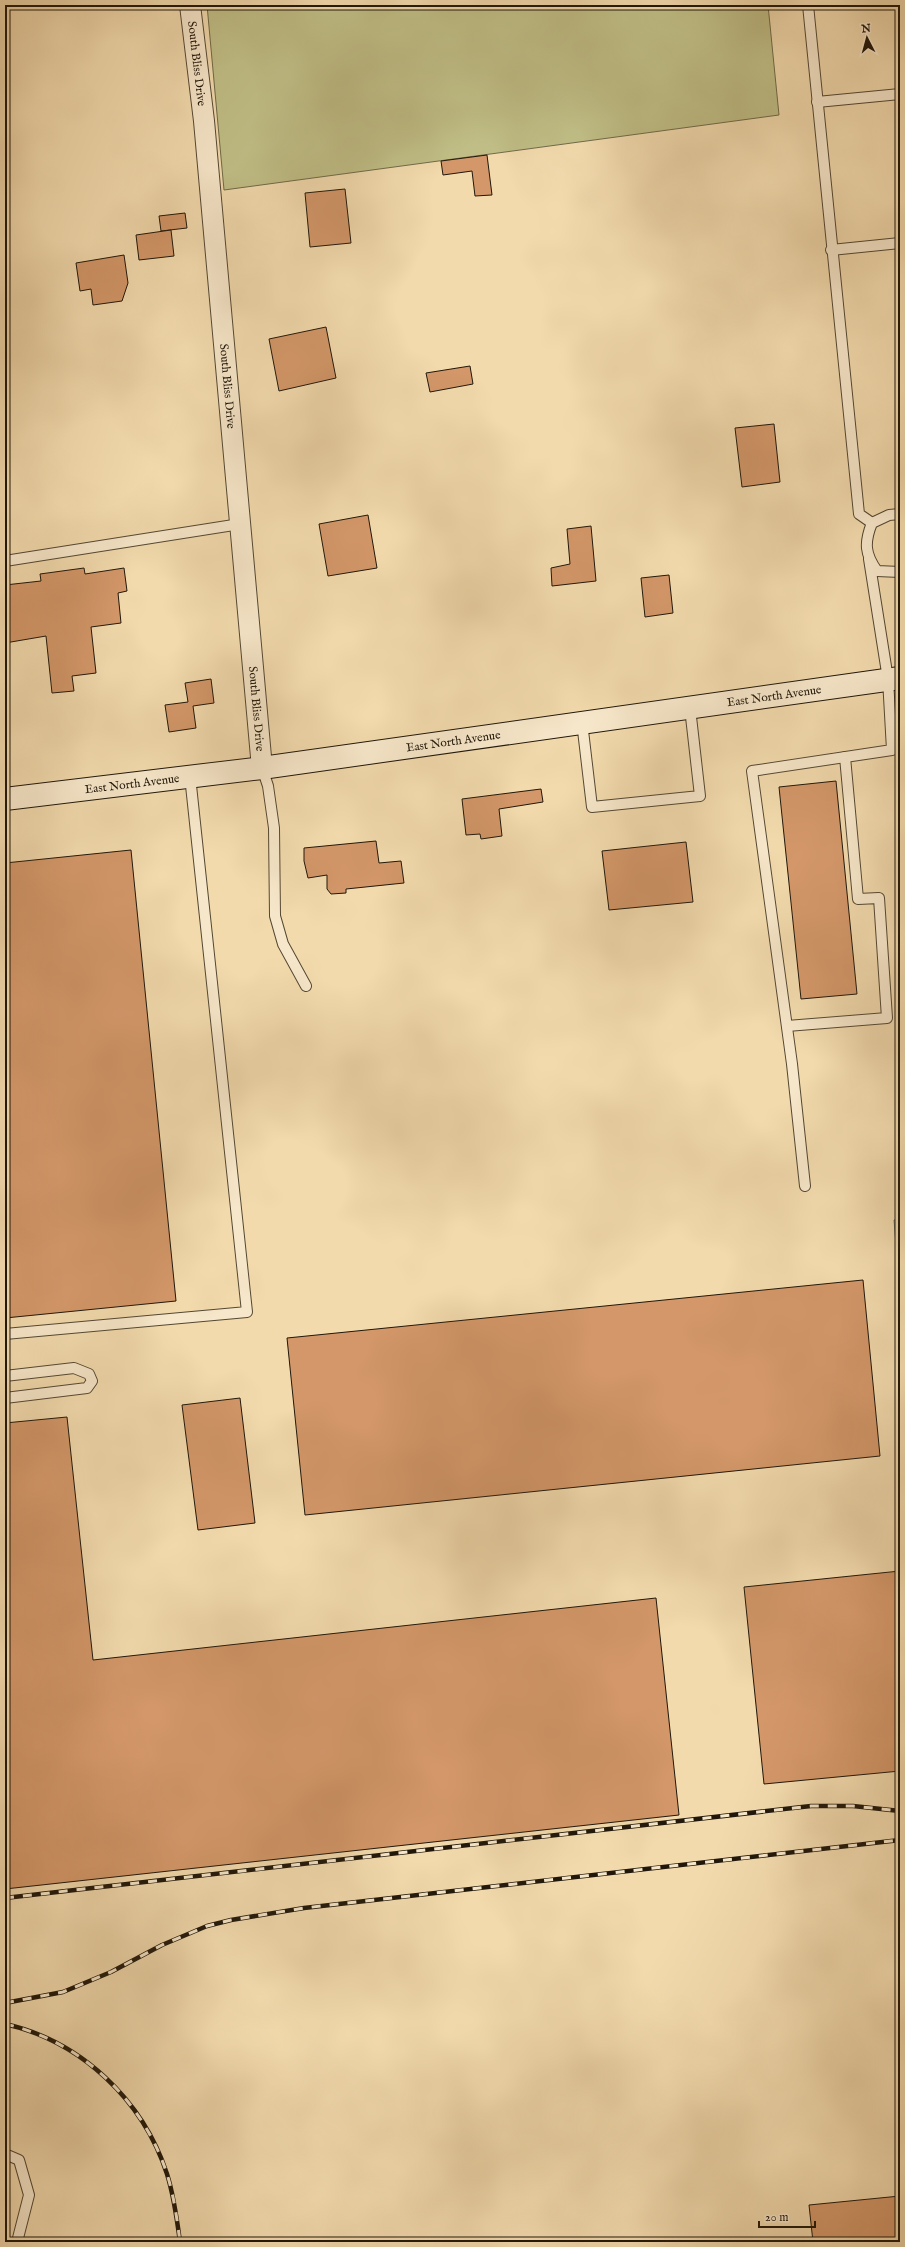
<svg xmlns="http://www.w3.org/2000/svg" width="905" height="2247" font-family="'IM FELL English',serif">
<rect width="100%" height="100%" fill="#f2daad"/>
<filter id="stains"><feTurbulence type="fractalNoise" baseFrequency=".005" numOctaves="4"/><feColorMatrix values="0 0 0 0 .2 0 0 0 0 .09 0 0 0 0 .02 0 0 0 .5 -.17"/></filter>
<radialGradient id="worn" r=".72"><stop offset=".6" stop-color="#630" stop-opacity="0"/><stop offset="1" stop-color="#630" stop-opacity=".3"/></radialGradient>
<path fill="#c0be86" stroke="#706a48" d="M207,5H768L779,115L224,190Z"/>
<path fill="#a1b7b6" stroke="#6d7771" d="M900,1219V1294L894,1220Z"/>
<g fill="#d39769" stroke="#20170a">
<path d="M487,155L492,195L475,196L472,171L443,175L441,161Z"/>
<path d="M345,189L351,243L310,247L305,193Z"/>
<path d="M185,213L187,228L161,231L159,216Z"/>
<path d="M171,230L174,256L139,260L136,235Z"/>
<path d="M124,255L128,283L122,301L93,305L91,289L80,291L76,263Z"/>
<path d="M326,327L336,378L279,391L269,339Z"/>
<path d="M470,366L473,384L430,392L426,373Z"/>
<path d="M774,424L780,482L742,487L735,428Z"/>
<path d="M368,515L377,568L328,576L319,524Z"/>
<path d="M591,526L596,581L552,586L551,568L570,564L567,529Z"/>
<path d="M84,568L85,574L124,568L127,591L118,593L121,623L91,627L96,673L72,676L74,691L52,693L46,636L5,643V585L41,581L40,574Z"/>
<path d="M669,575L673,613L645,617L641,578Z"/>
<path d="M211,679L214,703L193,706L196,728L169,732L165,705L188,702L185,683Z"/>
<path d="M836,781L857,994L801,999L779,787Z"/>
<path d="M541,789L543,802L499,809L502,836L481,839L480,834L466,835L462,799Z"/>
<path d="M376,841L379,863L401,861L404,883L346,889V893L331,894L327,889V875L308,878L304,861V848Z"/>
<path d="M686,842L693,902L609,910L602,851Z"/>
<path d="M131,850L176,1301L5,1318V863Z"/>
<path d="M863,1280L880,1456L305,1515L287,1338Z"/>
<path d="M240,1398L255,1523L198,1530L182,1405Z"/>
<path d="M67,1417L93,1660L656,1598L679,1815L5,1889V1423Z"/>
<path d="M900,1571V1771L764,1784L744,1587Z"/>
<path d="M900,2196V2242H813L809,2205Z"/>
</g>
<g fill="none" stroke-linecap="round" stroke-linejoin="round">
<g stroke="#544833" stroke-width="12">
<g id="lane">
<path d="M808,5L859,514L872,523"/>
<path d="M817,102L900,94"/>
<path d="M831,250L900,243"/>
<path d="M900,514L889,515L872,523C864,543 865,554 877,571L900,572"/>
<path d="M5,561L240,524"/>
<path d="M582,722L592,807L700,796L690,708"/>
<path d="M262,768L268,786L274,828L275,916L283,944L306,986"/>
<path d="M787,1026L887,1018L879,898L858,899L845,757"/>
<path d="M805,1186L792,1064L752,771L892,750L888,679L869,559"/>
<path d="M5,1334L247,1312L190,776"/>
<path d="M5,1376L74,1368L89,1374L92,1381L87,1388L5,1398"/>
<path d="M5,2154L19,2160L29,2195L17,2242"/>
</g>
</g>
<g stroke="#544833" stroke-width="22">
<g id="street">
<path id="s1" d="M190,5L204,121L262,768"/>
</g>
</g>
<g stroke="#20170a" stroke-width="24">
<g id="secondary">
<path id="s2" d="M5,799L262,768L900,678"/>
</g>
</g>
<use href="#lane" stroke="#f7e7ca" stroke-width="10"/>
<use href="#street" stroke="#f7e7ca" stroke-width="20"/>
<use href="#secondary" stroke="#f7e7ca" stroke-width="22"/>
<g stroke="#20170a" stroke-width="4.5">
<g id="rail">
<path d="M5,1898L811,1806H853L900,1811"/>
<path d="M5,2003L63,1992L111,1972L162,1945L207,1926L231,1920L304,1908L900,1840"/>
<path d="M5,2024C81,2041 143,2100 167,2174C174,2196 177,2219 180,2242"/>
</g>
</g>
<use href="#rail" stroke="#f7e7ca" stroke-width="3" stroke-dasharray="9" stroke-linecap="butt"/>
</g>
<g text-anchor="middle" stroke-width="3.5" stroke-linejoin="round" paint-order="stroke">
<g font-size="12" fill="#20170a" stroke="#f7e7ca">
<text dy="4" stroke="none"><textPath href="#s1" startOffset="59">South Bliss Drive</textPath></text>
<text dy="4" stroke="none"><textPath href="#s1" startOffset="383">South Bliss Drive</textPath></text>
<text dy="4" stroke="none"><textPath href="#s2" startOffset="776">East North Avenue</textPath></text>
<text dy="4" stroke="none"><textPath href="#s1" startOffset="707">South Bliss Drive</textPath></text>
<text dy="4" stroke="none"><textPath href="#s2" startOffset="452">East North Avenue</textPath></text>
<text dy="4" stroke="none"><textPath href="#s2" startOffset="128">East North Avenue</textPath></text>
</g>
</g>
<rect width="905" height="2247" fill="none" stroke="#f2daad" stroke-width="20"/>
<rect x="6" y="6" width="893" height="2235" fill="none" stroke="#20170a" stroke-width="2"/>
<rect x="10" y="10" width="885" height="2227" fill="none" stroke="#20170a"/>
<g transform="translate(867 38) rotate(354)" stroke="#f7e7ca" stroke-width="3" paint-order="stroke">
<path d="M0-3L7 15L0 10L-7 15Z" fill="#20170a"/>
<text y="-6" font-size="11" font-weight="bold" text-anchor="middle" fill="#20170a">N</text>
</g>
<path d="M759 2221v6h56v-6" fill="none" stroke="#20170a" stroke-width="2"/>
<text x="765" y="2221" font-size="12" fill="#20170a" stroke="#f7e7ca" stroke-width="3" paint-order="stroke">20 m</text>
<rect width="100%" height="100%" filter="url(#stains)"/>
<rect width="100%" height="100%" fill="url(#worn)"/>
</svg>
